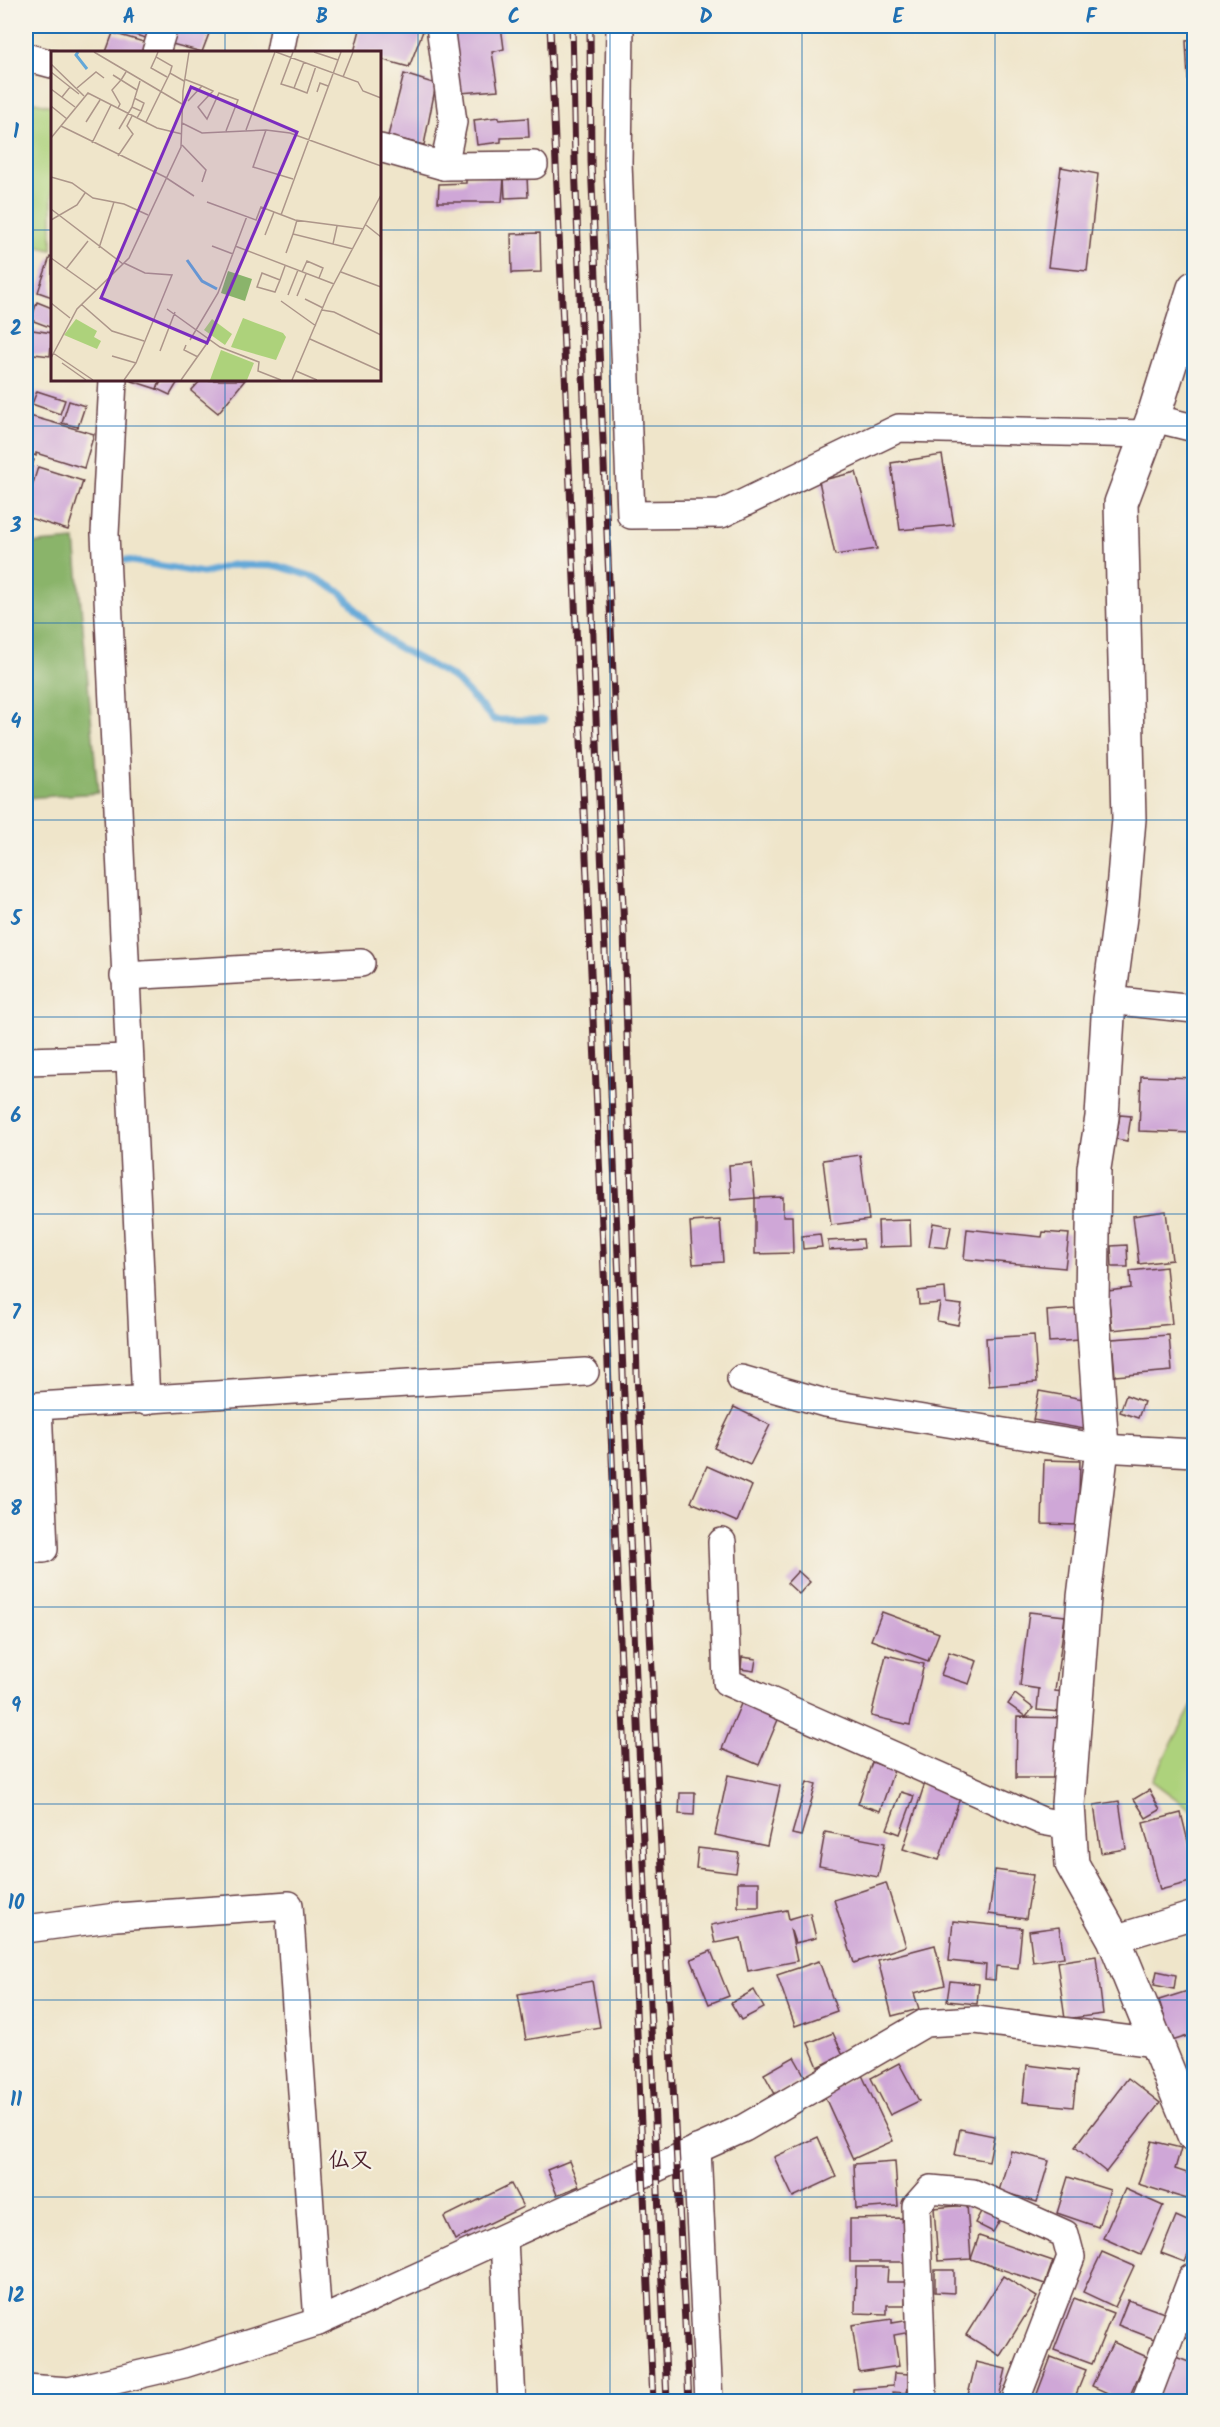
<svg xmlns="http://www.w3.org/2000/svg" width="1220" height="2427" font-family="Kalam,'Klee One',sans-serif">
<rect width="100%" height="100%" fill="#f7f3e8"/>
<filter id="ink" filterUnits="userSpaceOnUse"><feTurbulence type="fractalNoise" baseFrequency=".0167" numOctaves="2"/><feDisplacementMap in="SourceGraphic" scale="12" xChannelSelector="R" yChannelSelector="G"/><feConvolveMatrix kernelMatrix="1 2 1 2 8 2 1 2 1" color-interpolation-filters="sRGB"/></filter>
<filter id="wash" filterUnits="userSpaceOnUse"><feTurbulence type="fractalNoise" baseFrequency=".008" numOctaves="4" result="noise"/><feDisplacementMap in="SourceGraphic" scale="24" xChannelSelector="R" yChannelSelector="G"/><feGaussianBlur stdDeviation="1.35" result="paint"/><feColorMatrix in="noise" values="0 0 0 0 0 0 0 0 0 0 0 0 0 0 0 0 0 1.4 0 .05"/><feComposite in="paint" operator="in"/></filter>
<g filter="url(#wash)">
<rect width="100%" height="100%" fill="#efe5ca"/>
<g fill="#add27b" stroke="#7c7853" stroke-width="1.5">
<path d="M26,100L52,106V250L26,244Z"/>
<path d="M1194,1702V1812L1152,1781Z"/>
</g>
<path fill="#8ab46b" stroke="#6a6a4b" stroke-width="1.5" d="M75,540L98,793L26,798V544Z"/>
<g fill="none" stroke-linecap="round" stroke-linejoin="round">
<path stroke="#63a8d8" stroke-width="7" d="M126,560L203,573L231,565L278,566L314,577L342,593L366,621L390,643L454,678L494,720H544"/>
</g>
<g id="blocks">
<g fill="#cfa7d7">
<path d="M117,26H154L150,39L116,30Z"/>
<path d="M178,26H193L210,31L202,52L172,44Z"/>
<path d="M361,26H400L423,31L409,67L380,59V52H354Z"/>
<path d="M451,26H501L504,49L492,52L498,90L460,93Z"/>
<path d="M113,33L147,43L144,52H106Z"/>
<path d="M1194,40V80H1188L1186,41Z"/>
<path d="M404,74L436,84L424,145L388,136Z"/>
<path d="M499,117V120L528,118L529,137L501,138V142L477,145L474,120Z"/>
<path d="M1061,167L1098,174L1087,271L1048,267Z"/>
<path d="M466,177L504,178L502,202H438L439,184L466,183Z"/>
<path d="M527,177L528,197L505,198L504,178Z"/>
<path d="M540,233L541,272L512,273L511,234Z"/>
<path d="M50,257L52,258V297L38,292Z"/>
<path d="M37,302L52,308V328L31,320Z"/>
<path d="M26,329L52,333L50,356L26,353Z"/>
<path d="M129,380H160L157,389Z"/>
<path d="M162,380H179L170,395L157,389Z"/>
<path d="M201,380H245L218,413L191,391Z"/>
<path d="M37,391L65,400L60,414L32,404Z"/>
<path d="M69,401L85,406L78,427L62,423Z"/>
<path d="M26,415L94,434L84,468L36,453V456L26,452Z"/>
<path d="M942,455L954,525L900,530L891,463Z"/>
<path d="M26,457L34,460L26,486Z"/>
<path d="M38,467L83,481L68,530L26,517V506Z"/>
<path d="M856,472L877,549L835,555L819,481Z"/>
<path d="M1141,1076L1194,1078V1133L1139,1131Z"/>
<path d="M1120,1115L1131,1116L1127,1141L1116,1139Z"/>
<path d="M860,1155L869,1220L831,1225L823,1160Z"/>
<path d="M752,1163L755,1198L731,1200L729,1165Z"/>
<path d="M783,1197V1216H792L793,1253L755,1254V1198Z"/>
<path d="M1166,1211L1172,1260L1139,1264L1133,1216Z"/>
<path d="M720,1220L723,1262L693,1264L690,1222Z"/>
<path d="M910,1220L911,1246L879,1247L878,1221Z"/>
<path d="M933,1223L951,1226L947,1248L929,1246Z"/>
<path d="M967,1229L1042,1237L1043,1232L1069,1234L1065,1268L964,1259Z"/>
<path d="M820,1234L822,1247L803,1249L802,1236Z"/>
<path d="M863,1239L864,1248L829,1250L828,1241Z"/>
<path d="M1127,1245L1128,1267H1112L1111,1246Z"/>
<path d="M1166,1267L1172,1324L1112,1330L1108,1291L1131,1288L1130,1271Z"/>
<path d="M945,1288L946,1303L962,1305L958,1325L937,1321L940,1303L919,1305L918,1291Z"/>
<path d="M1078,1309L1080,1340L1049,1342L1047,1311Z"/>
<path d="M1034,1335L1037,1382L989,1386L986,1338Z"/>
<path d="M1169,1335L1172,1371L1115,1376L1112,1339Z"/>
<path d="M1039,1391L1089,1400L1084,1429L1033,1420Z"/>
<path d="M1126,1395L1144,1402L1138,1418L1120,1412Z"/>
<path d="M734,1407L770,1425L750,1465L714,1448Z"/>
<path d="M1044,1460L1080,1461L1078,1525L1042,1524Z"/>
<path d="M707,1466L752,1486L737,1522L691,1502Z"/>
<path d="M798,1571L810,1582L799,1594L787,1583Z"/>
<path d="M882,1612L939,1633L928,1661L871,1640Z"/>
<path d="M1029,1612L1065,1616L1055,1691L1075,1693L1073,1713L1037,1710L1039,1689L1020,1686Z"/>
<path d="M949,1652L977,1661L969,1684L941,1675Z"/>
<path d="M886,1655L924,1664L910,1725L871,1716Z"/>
<path d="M742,1657L756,1659L754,1671L741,1669Z"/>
<path d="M1015,1694L1033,1708L1026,1717L1008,1704Z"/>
<path d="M743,1699L780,1715L759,1765L722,1749Z"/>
<path d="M1017,1717L1070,1718L1069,1778H1016Z"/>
<path d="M872,1762L894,1770L880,1811L858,1804Z"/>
<path d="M728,1775L780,1786L767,1846L715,1835Z"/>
<path d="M927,1777L963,1789L939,1860L903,1849Z"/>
<path d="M807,1782L816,1785L801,1836L792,1834Z"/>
<path d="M1149,1790L1160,1810L1146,1818L1134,1799Z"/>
<path d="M901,1792L914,1796L900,1834L887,1829Z"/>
<path d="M680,1793H695L694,1815L679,1814Z"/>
<path d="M1119,1801L1126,1849L1101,1853L1094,1805Z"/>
<path d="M1181,1813L1194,1866V1881L1160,1890L1143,1823Z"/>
<path d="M825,1832L885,1843L878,1877L819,1866Z"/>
<path d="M698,1848L739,1853L736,1873L696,1868Z"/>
<path d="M995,1870L1033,1875L1026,1919L989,1914Z"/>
<rect x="738" y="1882" width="21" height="25"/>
<path d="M886,1883L906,1946L854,1963L834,1900Z"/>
<path d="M787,1910L789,1919L810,1913L816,1938L795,1943L790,1928L797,1961L748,1971L741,1938L715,1943L711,1925Z"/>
<path d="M953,1921L1022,1928L1018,1968L996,1966L995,1980L985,1979L986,1965L949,1961Z"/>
<path d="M1059,1927L1064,1957L1033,1962L1029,1931Z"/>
<path d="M935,1945L945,1985L914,1993L919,2009L892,2016L878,1960Z"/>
<path d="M711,1951L729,1996L709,2004L691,1959Z"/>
<path d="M1096,1956L1103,2014L1065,2019L1057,1962Z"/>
<path d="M819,1961L837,2011L795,2026L777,1975Z"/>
<path d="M1157,1971L1176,1975L1174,1989L1154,1985Z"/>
<path d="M592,1981L600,2027L526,2040L518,1994Z"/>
<path d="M950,1981L979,1984L977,2004L947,2001Z"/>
<path d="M1194,1989V2034L1172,2041L1159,2000Z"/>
<path d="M754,1990L764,2008L741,2020L731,2003Z"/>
<path d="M833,2033L843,2055L818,2067L808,2043Z"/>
<path d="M794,2057L806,2078L775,2094L764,2074Z"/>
<path d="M899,2063L919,2101L890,2115L871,2078Z"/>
<path d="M1027,2065L1077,2071L1073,2107L1023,2102Z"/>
<path d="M862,2075L893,2141L853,2159L823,2093Z"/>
<path d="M1128,2078L1160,2103L1106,2172L1075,2147Z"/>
<path d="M960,2129L994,2136L989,2161L955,2155Z"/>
<path d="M818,2137L836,2177L793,2197L774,2157Z"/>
<path d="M1152,2141L1181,2148L1175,2169L1193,2175L1187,2199L1138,2184Z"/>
<path d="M1011,2151L1049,2161L1037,2202L999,2191Z"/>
<path d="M569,2161L579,2186L557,2195L547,2170Z"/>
<path d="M895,2161L898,2206L856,2209L854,2164Z"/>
<path d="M1068,2177L1110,2190L1098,2227L1057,2213Z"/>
<path d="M511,2184L523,2207L455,2240L444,2217Z"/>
<path d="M1125,2189L1163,2206L1141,2255L1103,2238Z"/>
<path d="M967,2205L971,2259L938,2261L934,2208Z"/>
<path d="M983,2208L1001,2218L993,2232L975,2223Z"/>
<path d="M1176,2216L1194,2224V2241L1185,2262L1161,2253Z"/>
<path d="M905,2218V2262H850V2219Z"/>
<path d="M979,2236L1053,2261L1045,2284L971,2259Z"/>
<path d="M1102,2252L1134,2266L1115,2307L1083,2292Z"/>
<path d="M856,2267H888L887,2282H906L905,2305H887V2314L855,2313Z"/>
<path d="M935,2270H954V2293L935,2292Z"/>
<path d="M1003,2276L1037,2297L1000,2356L966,2335Z"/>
<path d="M1074,2298L1113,2313L1092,2364L1054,2350Z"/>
<path d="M1128,2300L1164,2313L1154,2339L1118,2325Z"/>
<path d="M1194,2302V2341L1182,2337Z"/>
<path d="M892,2319V2323L910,2320L911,2332L894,2335L899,2366L859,2372L852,2325Z"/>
<path d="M1113,2342L1147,2357L1127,2402L1092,2386Z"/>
<path d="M1173,2356L1194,2364V2402H1163L1157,2399Z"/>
<path d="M1051,2357L1086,2370L1073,2402H1034Z"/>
<path d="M976,2362L1006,2369L998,2402L967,2399Z"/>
<path d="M894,2373L909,2374L907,2393L892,2392L893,2402H853V2389L893,2386Z"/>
</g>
</g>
</g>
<g filter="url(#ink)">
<use href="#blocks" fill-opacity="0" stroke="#633d43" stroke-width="1.5"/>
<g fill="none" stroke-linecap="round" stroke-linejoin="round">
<g stroke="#633d43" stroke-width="30">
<g id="minor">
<path d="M440,26L453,122L444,166"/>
<path d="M620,26L618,162L631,515L721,514L899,428L1146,434"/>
<path d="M156,52L164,26"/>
<path d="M280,52L285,26"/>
<path d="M26,57L52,64"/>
<path d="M380,148L444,166L534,165"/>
<path d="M113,380L105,534L146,1401"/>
<path d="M1153,418L1194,428"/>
<path d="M124,976L361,963"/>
<path d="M1109,1000L1194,1009"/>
<path d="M26,1061L129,1058"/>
<path d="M741,1379L825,1403L1102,1448L1194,1453"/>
<path d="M722,1542L727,1682L1042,1821L1070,1826"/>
<path d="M26,1549H44L38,1406L585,1372"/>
<path d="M26,1929L116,1917L289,1905L318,2322"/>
<path d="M1114,1939L1194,1915"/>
<path d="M697,2149L709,2402"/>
<path d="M504,2239L512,2402"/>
<path d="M26,2388L69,2391L184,2364L318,2322L744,2128L925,2023L976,2020L1155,2043"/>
<path d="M923,2402L916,2206L931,2189L973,2193L1065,2234L1071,2257L1015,2402"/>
<path d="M1145,2402L1192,2278"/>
</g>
</g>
<g stroke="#633d43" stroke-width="36">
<path id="tertiary" d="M1194,288L1153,418L1121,503L1129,819L1122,902L1109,1000L1102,1117L1094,1168L1092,1302L1102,1448L1084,1597L1068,1805L1072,1864L1114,1939L1194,2135"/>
</g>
<use href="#minor" stroke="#fff" stroke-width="27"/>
<use href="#tertiary" stroke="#fff" stroke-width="33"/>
<g stroke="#4a1f2b" stroke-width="7">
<g id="rail">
<path d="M550,26L653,2402"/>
<path d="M572,26L575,162L604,928L667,2402"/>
<path d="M590,26L591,161L624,930L637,1374L689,2402"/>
</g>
</g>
<use href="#rail" stroke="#f7f3e8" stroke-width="4.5" stroke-dasharray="14" stroke-linecap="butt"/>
</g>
</g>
<path fill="none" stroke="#1f6fb2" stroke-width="1.5" stroke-opacity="0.55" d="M225,26V52M418,26V2402M610,26V2402M802,26V2402M995,26V2402M26,230H52M380,230H1194M225,380V2402M26,426H1194M26,623H1194M26,820H1194M26,1017H1194M26,1214H1194M26,1410H1194M26,1607H1194M26,1804H1194M26,2000H1194M26,2197H1194"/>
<g text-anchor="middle" stroke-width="4.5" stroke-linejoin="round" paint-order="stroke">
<g font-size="22" font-weight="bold" fill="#4a1f2b" stroke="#f7f3e8">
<text x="350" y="2167">仏又</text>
</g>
</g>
<g transform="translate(51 51)">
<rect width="330" height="330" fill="#efe5ca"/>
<path d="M192,267L232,282L235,286L225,309L180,296ZM25,268L46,280L43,286L50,290L46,298L13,284ZM161,268L181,283L174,294L153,279ZM170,299L203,312L196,329H159Z" fill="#add27b"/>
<path d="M177,220L201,228L194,250L170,242Z" fill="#8ab46b"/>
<path fill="none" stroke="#63a8d8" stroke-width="3" d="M27,1L25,4L36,18M136,209L151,230L166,238"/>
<path fill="none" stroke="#ad968a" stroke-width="1.5" d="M43,1L131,53M107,1L105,6L121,15L119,22M225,1L307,31L312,40L330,47M242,1L230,33L243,37L253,11M263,1L287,9M105,6L100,17L116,26M0,13L33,45M0,21L19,36M75,21L70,29L86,39M62,24L70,29L61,39L69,53L67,57M292,26L302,1M133,28L151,35M26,37L45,21L53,27M243,37L256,42L265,15M0,38L24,56M266,41L269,32L277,35M11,46L19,36L28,43M83,47L93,52L90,60M137,50L151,35L162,40L147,56L156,68L168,42L187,49L175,80M0,55L16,68M81,56L89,30M35,71L49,49M95,71L119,22L133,30M131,72L151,82L215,79L239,82L330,115M10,75L114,126L143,145M68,78L81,56L90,60L86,67M195,79L224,1M215,79L202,116L242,128M0,87L37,42L106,77L131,83M41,92L60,54M131,94L155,119L151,131M67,105L82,83L76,75L81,65M0,126L21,132L42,147L73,153L97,164M156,151L205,169L210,156L244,169L313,178M0,158L72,213M230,164L290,1M0,169L26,154L34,142M246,169L242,183L302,198M315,174L330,186M214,184L223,161M282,193L286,175M161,195L182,203M184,195L283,233M48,197L63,151M235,202L242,183M0,207L45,239M15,218L37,190M251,221L256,210L272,217L268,227M290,221L330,236M229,229L211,222L206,236L224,241L229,229L234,215M237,244L247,219M246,245L255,223M254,248L272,257M230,250L265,275M0,252L19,267M30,253L61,280L93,290M116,258L169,296L208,311L207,320L230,329M271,259L283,261L330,284M259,288L330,320M139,289L167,242L196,165M135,294L133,299L147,306M109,300L124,261M2,302L42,329M61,305L85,312M0,307L26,258L78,207L130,96L132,40L138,1M11,312L35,329M245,320L266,329M73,329L85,312L121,224L94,222L73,212M130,329L159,288M241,329L277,244L330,144"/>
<path fill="#7b2cbf" fill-opacity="0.15" stroke="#7b2cbf" stroke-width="3" d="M140,36L246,81L156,292L50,247Z"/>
<rect width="330" height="330" fill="none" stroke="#4a1f2b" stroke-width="3"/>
</g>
<rect width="1220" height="2427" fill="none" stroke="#f7f3e8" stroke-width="66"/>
<rect x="33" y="33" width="1154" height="2361" fill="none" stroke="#1f6fb2" stroke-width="2"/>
<g font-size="20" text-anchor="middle" font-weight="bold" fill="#1f6fb2">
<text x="129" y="23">A</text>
<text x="322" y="23">B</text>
<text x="514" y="23">C</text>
<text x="706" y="23">D</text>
<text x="898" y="23">E</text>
<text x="1091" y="23">F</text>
<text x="16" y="138">1</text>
<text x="16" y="335">2</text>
<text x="16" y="532">3</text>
<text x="16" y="728">4</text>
<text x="16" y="925">5</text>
<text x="16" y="1122">6</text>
<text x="16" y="1319">7</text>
<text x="16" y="1515">8</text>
<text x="16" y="1712">9</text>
<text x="16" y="1909">10</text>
<text x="16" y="2106">11</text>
<text x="16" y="2302">12</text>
</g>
</svg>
